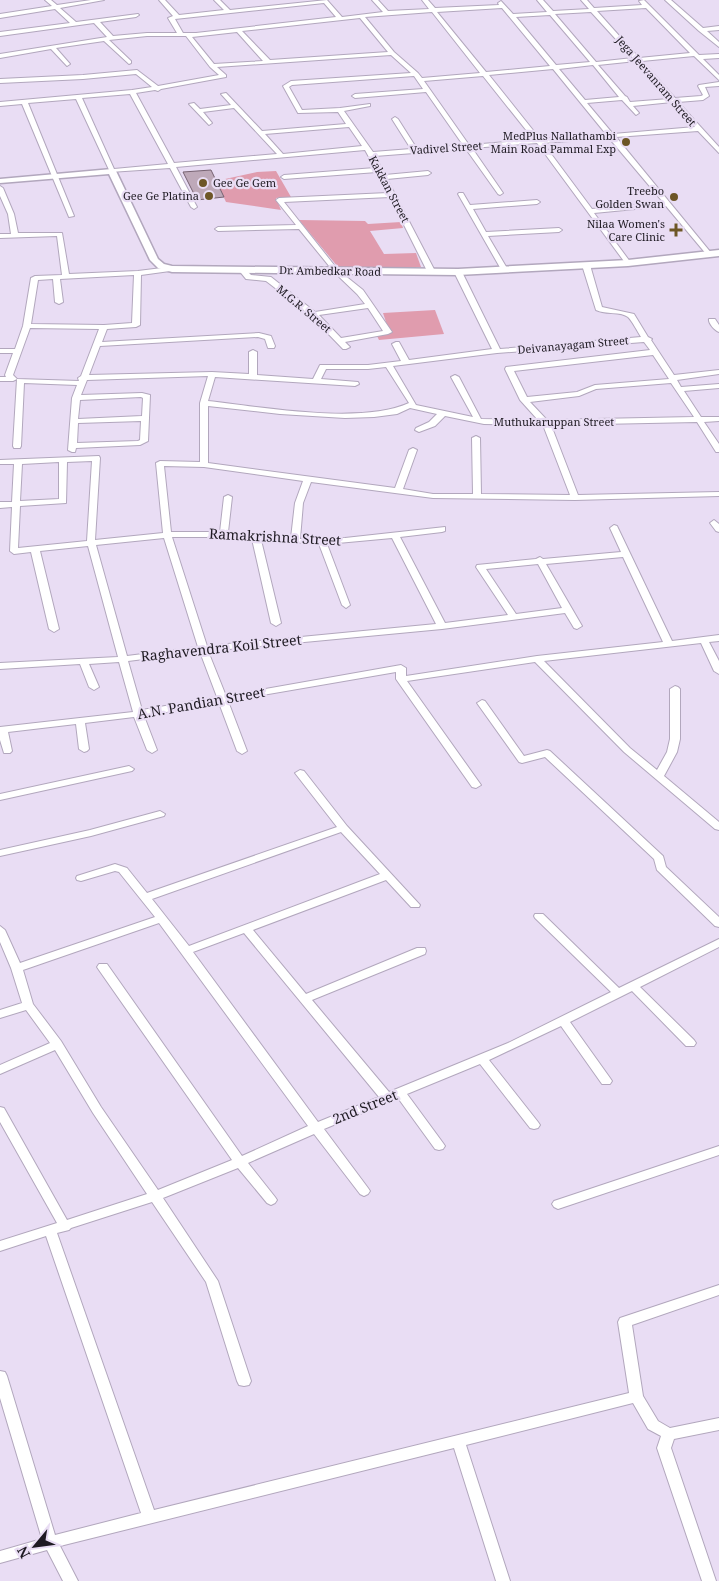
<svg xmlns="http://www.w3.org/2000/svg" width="719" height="1581" font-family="'Noto Serif',serif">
<rect width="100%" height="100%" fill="#e9ddf4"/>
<g fill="#e09cae">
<path d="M276,171L291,197L276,198L281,210L226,202L216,181L257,172Z"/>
<path d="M299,220L365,221L368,224L401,222L403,228L370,231L384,254L416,253L421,267L351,269L338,267Z"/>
<path d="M435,310L444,334L379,340L377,336L390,334L383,313Z"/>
</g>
<path fill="#bea9b9" stroke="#766271" d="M211,170L224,197L197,200L183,172Z"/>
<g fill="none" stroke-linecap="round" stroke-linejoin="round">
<g stroke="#b2a7bd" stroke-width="2">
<g id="minor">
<path d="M45,0H51L57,5L91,0H104L60,8L76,22L138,14L139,15L136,17L100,22L113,36L147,33H177L168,18L173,16L159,0H165L179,15L224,10L214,0H220L230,10L327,0L342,17L383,12L372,0H378L388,11L429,9L422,0H428L435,8L499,5L498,3L501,1L513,14L547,12L537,0H543L553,11L589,9L581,0H587L594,8L642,5L639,1L644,0L699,55L719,54V58L703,59L719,75V80L694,56L642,61L675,98L701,96L703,95L698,86L699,85L719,82V86L705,87L709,96L703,100L678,102L719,147V153L698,131L616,137L712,254L707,255L666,206L594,213L631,263L626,264L537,143L472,148L503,193L500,195L498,194L466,149L375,156L385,175L428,171L431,173L428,175L387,179L436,273L434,274L428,273L390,197L284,202L338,270L363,290L392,332L388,334L345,342L350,347L346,349H343L311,316L270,284L266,281L246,279L237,268L243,267L251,275L271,277L315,312L365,304L357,294L334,272L299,229L218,231L215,229L218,227L296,225L276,200L279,198L388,193L377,172L284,179L281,177L284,175L375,168L365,150L176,167L197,207L194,209L191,207L170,168L110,172L76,99L28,103L74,216L69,217L22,104L0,106V102L132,90L152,87L136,74L83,79L0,83V79L83,75L137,70L158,86L219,75L210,67L186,36H147L109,40L131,61V63L129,64L104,41L56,48L70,64L67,66L51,49L0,58V54L107,37L94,23L0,36V32L70,23L55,9L0,18V14L52,6ZM324,3L336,17L196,33H183L175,19ZM502,8L550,66L486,72L437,12ZM646,8L690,53L639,58L597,11ZM432,12L480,73L422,78L418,73L394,52L365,17ZM591,12L633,58L596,62L555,14ZM550,15L590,62L556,65L516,17ZM360,18L388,52L270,60L242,31ZM237,32L263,61L214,64L192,37ZM391,55L411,73L291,81L283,86L298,113L338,112L346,124L262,131L226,93L221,94L231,105L200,109L194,103L189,104L209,125L212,123L203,112L234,108L277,154L174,163L136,93L155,90L158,91L161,89L226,77V75L217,67ZM636,61L669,99L630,102L627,97L625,96L598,65ZM593,65L619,97L585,100L559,69ZM553,69L606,134L540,139L489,75ZM414,76L423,89L355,94L352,96L355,98L426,92L463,145L417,149L398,119L395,117L392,119L411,149L373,152L344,111L370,106V104L340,108L302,110L289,87L292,85ZM483,76L534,140L469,145L424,81ZM130,94L168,164L114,169L82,98ZM622,100L636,115L639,113L633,106L672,102L695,127L613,134L587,103ZM349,127L362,146L283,154L265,134ZM609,138L663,202L592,209L543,143ZM368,308L383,331L341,338L319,315Z"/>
<path d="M665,0H671L703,28L719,26V30L707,31L719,42V47L699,31Z"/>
<path d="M0,186L3,188L14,214L18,233H62L69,274L138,271L170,267L174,269L170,271L141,275L140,325L136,327L107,329L102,342L259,333L271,336L275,346L274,348H268L265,339L258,337L100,346L89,375L212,372L249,374V352L253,350L257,352V375L313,379L320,365H368L401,361L392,344L396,342H399L409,360L492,349L454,272L458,270L462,272L500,349L641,337C637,331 633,322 628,317C620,311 606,315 596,310L582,265L586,263L590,265L602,307L634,314L648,337L652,339L651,340L674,375L719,370V374L677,380L681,387L719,384V388L684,391L701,417H719V421L704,422L719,444V452H716L697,422L551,425L578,495L719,492V496L575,500L433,498L311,482L303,503L300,539L345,538L445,527V531L442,532L400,537L445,623L508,615L476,567L477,565L536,559L540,557L543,559L621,552L610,528L614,525L617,526L672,641L719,635V641L709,642L719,661V674L714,671L701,643L544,661L630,748L657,770L667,752L670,739V689L675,686L678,687L680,689V739L677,752L664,776L719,822V830L715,829L624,752L535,662L407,681L481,785L476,788L472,787L396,679V672L228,701L247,751L242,754L237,751L219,703L144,716L157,750L152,753L147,750L134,717L85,723L89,749L87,751L84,752L79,749L76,724L8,732L12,751L10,753H4L0,740V727L133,712L119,662L89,664L99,687L94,690L89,687L80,664L0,669V663L118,657L88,546L40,551L59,629L54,632L49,629L31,552L14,554L10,551L12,507L0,508V502H12L14,464H0V460L99,456L100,458L95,540L163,533L156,463L160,461L200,462V403L208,376L87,380L81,395L142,393L150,395L148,441L140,445L76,448L75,452H72L68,450L72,398L77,385L24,383L21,446L20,448H14L13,446L17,379L79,381L78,378L81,376L99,329L30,328L13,375L17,379L13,381H0V377H6L5,375L13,353H0V349H15L23,326L31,278L35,276L62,275L57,236L0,238V234H11L8,214L0,196ZM134,275L132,323L104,325L31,324L38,280L53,279L55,302L59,304L63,302L60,279ZM644,342L650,350L506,367L505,369L520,400L538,420L481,419L459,377L455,375L451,377L473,417L416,405L393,366L497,353ZM653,355L669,379L595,385L577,392L527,397L514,371ZM386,367L409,403C361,425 262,407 208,401L215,377L355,386L359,384L358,382L321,379L326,369H368ZM671,383L694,417L547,420L530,402L579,396L596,389ZM141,397L143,398L142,416L78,419L80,400ZM208,406L280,414L345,418L374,417L397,414L410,408L437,414L429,422L416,428L415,430L419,432L435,426L445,416L484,424L543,425L570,495L481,494L480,438L476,436L472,438L473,494H433L403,489L417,450L413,448L409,450L395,488L208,463ZM141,421L140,440L138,441L77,443L78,423ZM92,461L87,541L18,548L20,506L66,503L67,462ZM59,462V499L20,501L22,464ZM164,466L204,467L303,481L295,503L291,538L228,532L232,497L228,495L224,497L220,532H171ZM172,537H224L252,539L271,623L276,626L281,623L261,540L319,544L342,605L346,608L350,605L327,544L392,538L436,624L207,646ZM164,538L198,647L127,656L96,545ZM623,557L663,642L537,656L406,676V668L401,665L226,696L208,651L442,629L565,613L574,628L577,629L582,626L546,564ZM538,564L562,608L516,614L486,569ZM200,652L217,697L142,710L128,661Z"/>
<path d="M459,193H463L470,205L537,200L540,202L537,204L473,209L486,232L559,228L562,230L559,232L488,236L508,270L502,271L458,194Z"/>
<path d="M709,319H715L719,325V332C715,331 708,323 709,319Z"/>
<path d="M714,520L719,524V532L716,531L710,523Z"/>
<path d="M482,700L485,701L524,756L547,750L550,751L663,856L666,867L719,917V927L715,926L657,870L654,859L545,757L522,763L519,762L477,703Z"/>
<path d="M129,766L134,769L132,771L0,800V794Z"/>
<path d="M300,770L304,771L347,826L420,905L419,907H411L386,880L253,930L306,994L417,948H425L426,951L425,954L312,1000L389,1092L508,1043L611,992L535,918L534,916L535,914H543L619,988L719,939V947L640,987L694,1040L696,1043L694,1046H686L632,991L570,1022L610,1078L612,1081L610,1084H602L561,1026L489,1060L538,1122L540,1125L538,1128L534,1129L530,1128L480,1064L407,1094L443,1143L445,1146L443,1149L439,1150L435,1149L398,1098L324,1129L368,1188L370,1191L368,1194L364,1196L360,1194L314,1134L248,1163L275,1197L277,1200L275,1203L271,1205L267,1203L238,1168L163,1198L218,1281L251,1381L249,1385L244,1386L239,1385L237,1381L206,1282L152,1202L71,1228L69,1230L57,1233L154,1510L629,1393L618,1322L620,1318L719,1285V1295L632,1325L643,1396L658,1421L670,1428L719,1418V1430L674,1439L671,1448L716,1581H702L657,1448L661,1436L648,1429L633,1403L466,1445L510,1581H496L454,1448L60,1546L78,1581H63L47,1550L0,1563V1551L42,1539L0,1398V1371L5,1372L7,1376L55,1535L141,1513L46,1236L0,1251V1241L57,1223L0,1122V1107L4,1108L67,1220L147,1194L93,1113L55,1050L0,1074V1065L50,1043L26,1010L0,1018V1010L22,1003L11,968L0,942V926L5,930L20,963L155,917L119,872L115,871L81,881L77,880L76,878L77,876L115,864L127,868L147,893L337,827L295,773ZM341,832L380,874L189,946L152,899ZM159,923L308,1126L242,1156L107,964H99L97,967L99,970L232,1160L158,1190L101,1107L61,1041L33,1004L23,970ZM244,933L379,1097L318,1122L193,952Z"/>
<path d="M160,811L165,814L164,816L91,836L0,856V850L90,830Z"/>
<path d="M719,1146V1155L558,1209L554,1207L552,1204L554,1201Z"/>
</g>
</g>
<g stroke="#b2a7bd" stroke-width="3">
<path id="tertiary" d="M112,169L116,171L158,259L164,264L172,266L458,269L628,260L719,250V256L628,266L458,275L172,272L158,268L150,260L109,174L0,183V179Z"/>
</g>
<use href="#minor" fill="#fff" fill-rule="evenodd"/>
<use href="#tertiary" fill="#fff" fill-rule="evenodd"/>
</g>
<g fill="#6d5626" stroke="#e9ddf4" stroke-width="2">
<circle cx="626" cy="142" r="5"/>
<circle cx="203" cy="183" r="5"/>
<circle cx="209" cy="196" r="5"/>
<circle cx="674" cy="197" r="5"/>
<path d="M673.5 222.5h5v5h5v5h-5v5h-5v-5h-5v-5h5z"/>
</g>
<g text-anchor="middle" stroke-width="4.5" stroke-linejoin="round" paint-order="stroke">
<g font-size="11" fill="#1f1b23" stroke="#e9ddf4">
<text transform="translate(656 81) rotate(49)" y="4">Jega Jeevanram Street</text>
<text transform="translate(446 148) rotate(-4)" y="4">Vadivel Street</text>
<text transform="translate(389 189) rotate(62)" y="4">Kakkan Street</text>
<text transform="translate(330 271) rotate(1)" y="4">Dr. Ambedkar Road</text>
<text transform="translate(304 309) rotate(40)" y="4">M.G.R. Street</text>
<text transform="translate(573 345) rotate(-5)" y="4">Deivanayagam Street</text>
<text x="554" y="426">Muthukaruppan Street</text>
</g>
<g font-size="11" fill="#1f1b23" stroke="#e9ddf4" text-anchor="end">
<text x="616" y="140">MedPlus Nallathambi<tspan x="616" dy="13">Main Road Pammal Exp</tspan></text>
<text x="213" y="187" text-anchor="start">Gee Ge Gem</text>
<text x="664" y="195">Treebo<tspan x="664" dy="13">Golden Swan</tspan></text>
<text x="199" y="200">Gee Ge Platina</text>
<text x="665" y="228">Nilaa Women's<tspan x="665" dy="13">Care Clinic</tspan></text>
</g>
<g font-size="14" fill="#1f1b23" stroke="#e9ddf4">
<text transform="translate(275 537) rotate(3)" y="5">Ramakrishna Street</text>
<text transform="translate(221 648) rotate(-6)" y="5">Raghavendra Koil Street</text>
<text transform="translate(201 703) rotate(-10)" y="5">A.N. Pandian Street</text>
<text transform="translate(365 1107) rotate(-22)" y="5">2nd Street</text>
</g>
</g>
<g transform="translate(35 1546) rotate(241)" stroke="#e9ddf4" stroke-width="4" paint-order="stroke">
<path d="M0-4L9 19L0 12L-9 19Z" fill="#1f1b23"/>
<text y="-8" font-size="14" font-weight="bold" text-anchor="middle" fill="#1f1b23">N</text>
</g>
</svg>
